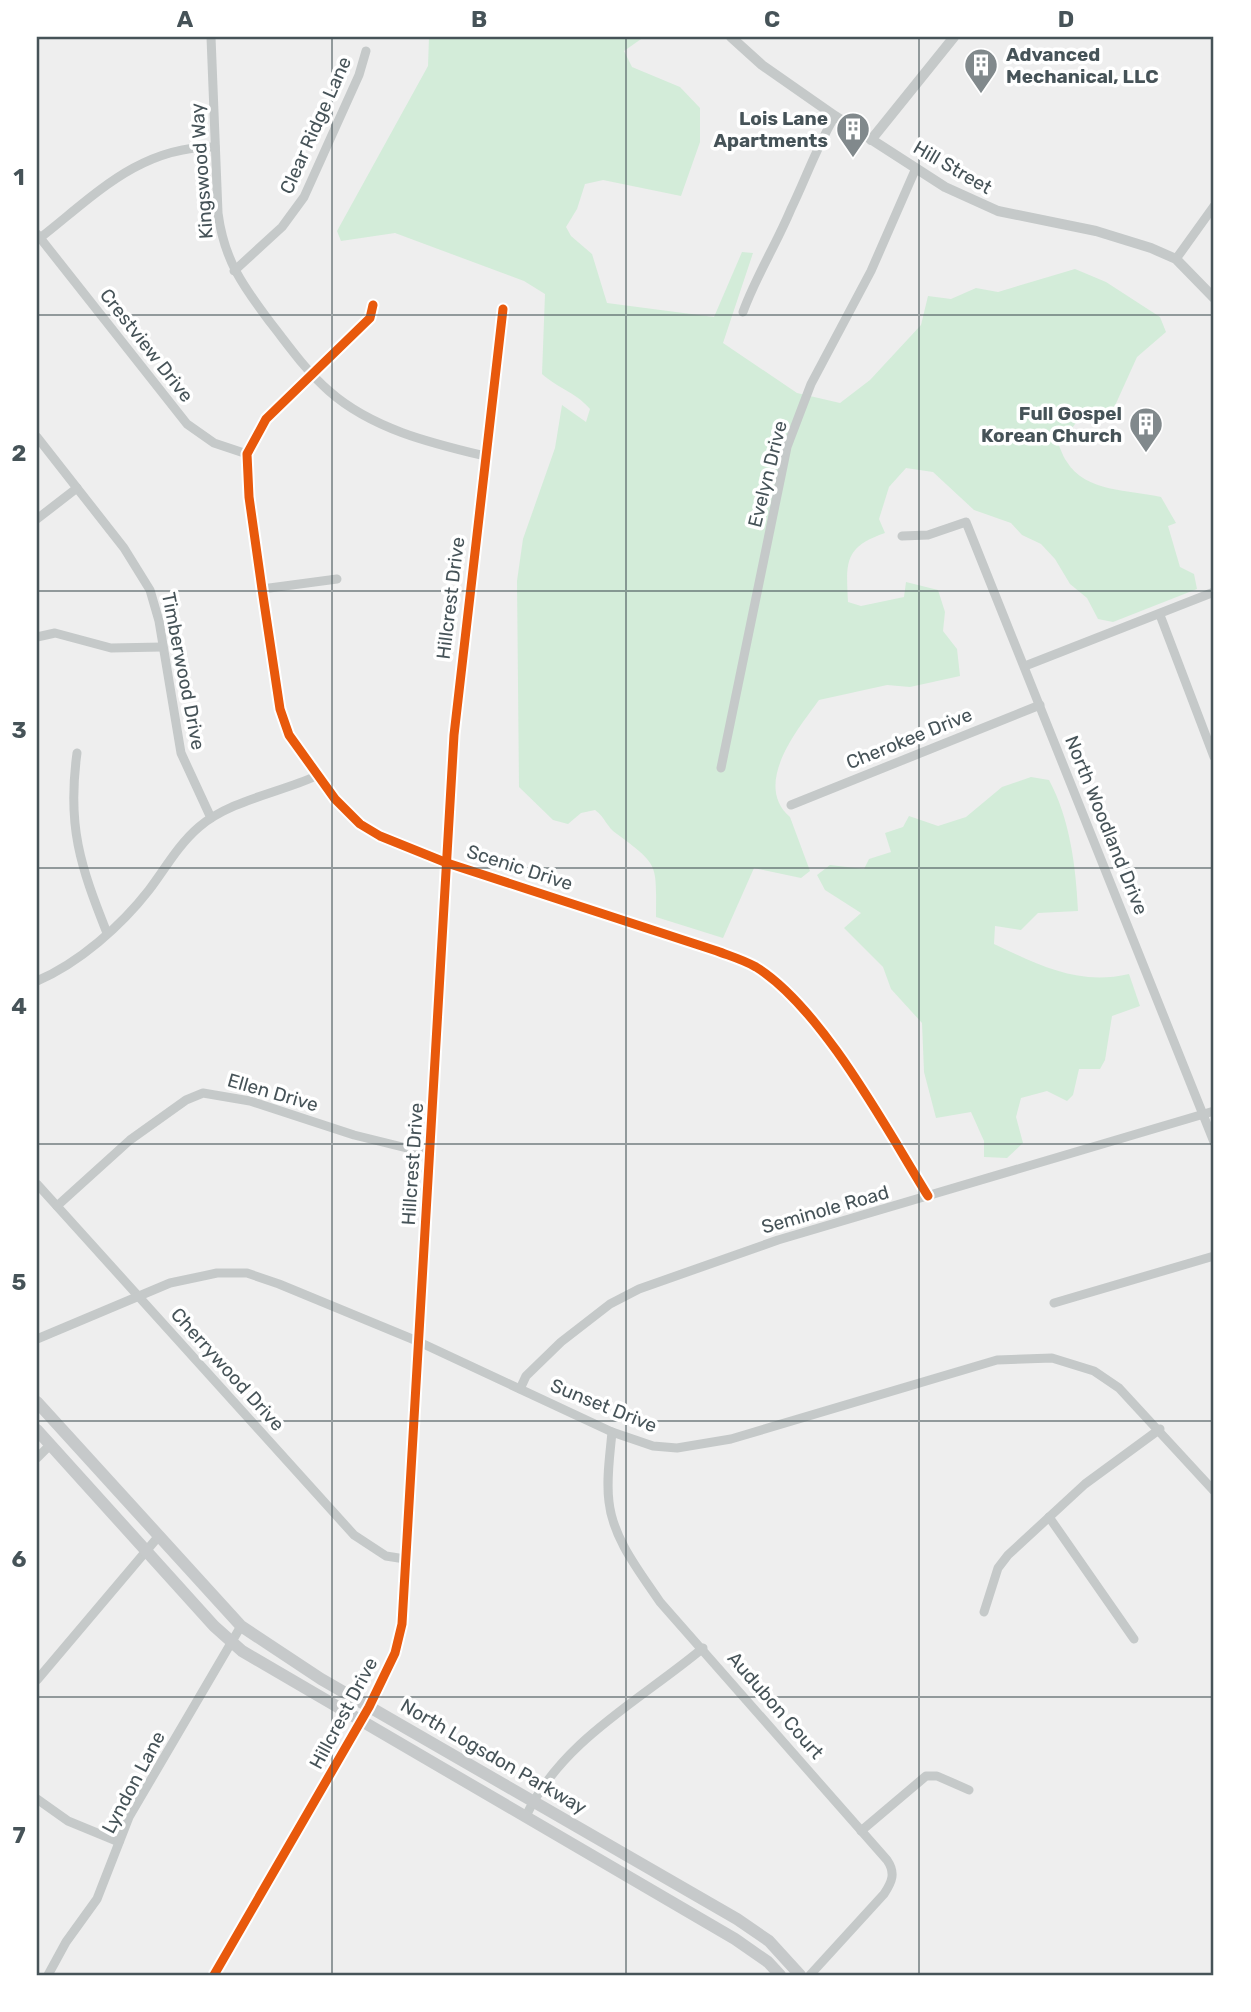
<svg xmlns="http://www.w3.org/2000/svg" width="1251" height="2012" font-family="Rubik,sans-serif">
<rect width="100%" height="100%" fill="#eee"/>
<g fill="#d3ecd9">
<path d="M429,37H644L624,51L632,67L680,87L700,108V142L681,196L603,180L585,184L577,209L566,227L571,236L592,254L607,303L714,317L742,252L753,253L723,343L797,393L840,403L870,380L921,325L928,296L951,299L976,288L998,292L1075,269L1106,282L1160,317L1166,332L1137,357L1113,410L1106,411L1100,423L1080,417L1065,438H1054C1061,446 1061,454 1067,462C1085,492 1130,490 1161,497L1176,523L1168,526L1180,567L1194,574L1197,589L1113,622L1098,619L1087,598L1070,584L1055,559L1041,544L1022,535L1011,523L974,510L933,472L906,468L889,487L879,519L885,533C844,547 846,562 848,602L861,606L904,597L906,582L938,590L945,612L943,631L957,649L960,676L910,687L887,685L819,700C798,729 752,784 790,817L810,871L801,878L754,868L723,938L656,917C656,864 660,866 617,834C607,828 605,817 595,810L581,813L568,824L553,820L519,787L517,581L523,539L555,448L562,405L586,422L590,409C574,391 559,389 542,374L545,294L524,281L395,233L341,241L337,231L428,66Z"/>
<path d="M1031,777L1049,780C1070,819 1076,867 1078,911L1038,913L1021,930L995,926L994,944C1039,965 1078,986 1129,974L1140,1006L1112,1016L1105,1060L1100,1069H1079L1073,1095L1067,1101L1047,1091L1021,1098L1016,1117L1023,1143L1007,1158L984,1157V1141L971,1112L936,1118L924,1072L922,1023L891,989L883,967L844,928L861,913L825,890L817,875L830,865L864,869L869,859L891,852L885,833L903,827L909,816L938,826L966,817L1002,787Z"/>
</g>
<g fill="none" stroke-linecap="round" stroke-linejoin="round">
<g stroke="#c5c9c9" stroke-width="9">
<path d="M211,37L218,213C224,260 243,286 270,322C289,346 306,371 329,391C372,429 431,443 485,456"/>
<path d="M37,234L187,424L214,443L247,454"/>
<path d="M40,238C95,195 140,146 215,147"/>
<path d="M1176,259L1214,206"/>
<path d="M234,271L282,227L304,197L359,75L366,51"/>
<path d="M373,305L370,318L266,419L247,454L249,497L262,589L280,709L289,735L335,799L360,824L380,836L447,863L717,951C730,956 744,960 756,967C822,1008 887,1130 928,1196"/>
<path d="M743,312C756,276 776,245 791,209C806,178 817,146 835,116"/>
<path d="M37,437L124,548L150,590L159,621L181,753L211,818"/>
<path d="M37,519L77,488"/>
<path d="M902,536L928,535L966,522L1214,1142"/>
<path d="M262,589L337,579"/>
<path d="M1160,615L1214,757"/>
<path d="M37,637L55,633L111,648L162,647"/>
<path d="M1025,666L1214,592"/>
<path d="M77,753C67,826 80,865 107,933"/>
<path d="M721,768L787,447L811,384L871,271L916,168"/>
<path d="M791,805L1040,705"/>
<path d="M37,981C79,963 121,926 149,890C165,869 178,845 199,827C231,800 279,793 316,776"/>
<path d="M37,1184L354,1535L386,1556L405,1559"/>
<path d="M57,1206L130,1140L186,1100L203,1093L250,1101L354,1135L431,1154"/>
<path d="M1054,1303L1214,1256"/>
<path d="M37,1339L170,1283L217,1273H247L279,1284L417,1341L612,1432L653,1446L677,1448L731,1439L997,1360L1052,1358L1094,1371L1119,1388L1214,1491"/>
<path d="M520,1389L526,1376L561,1342L610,1304L639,1289L778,1240L1214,1111"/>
<path d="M612,1432C610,1455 606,1479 609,1502C613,1539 640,1572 660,1602L887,1860C896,1873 892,1882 884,1894L810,1975"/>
<path d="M37,1458L50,1445"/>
<path d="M1049,1517L1134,1639"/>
<path d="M984,1612L998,1568L1008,1555L1085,1484L1160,1429"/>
<path d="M37,1680L158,1537"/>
<path d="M37,1799L68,1821L119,1842"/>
<path d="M526,1816C562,1740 641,1700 703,1648"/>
<path d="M861,1831L926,1776H937L969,1790"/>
<path d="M48,1975L66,1942L97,1899L129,1817L241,1626"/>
<path d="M214,1975L369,1707L395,1653L402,1624L454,735L503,309"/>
</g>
<g stroke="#c5c9c9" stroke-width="10">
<path d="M731,37L762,65L835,116L945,187L998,211L1096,231L1151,248L1176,259L1214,298"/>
<path d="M871,140L954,37"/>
</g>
<g stroke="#c6c9ca" stroke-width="12">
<path d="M37,1402L241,1626L321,1679L737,1919L769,1941L800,1975"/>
<path d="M37,1430L214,1626L242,1651L735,1939L768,1962L780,1975"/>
</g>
<g stroke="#fff" stroke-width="13">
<g id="cycleway">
<path d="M373,305L370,318L266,419L247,454L249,497L262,589L280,709L289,735L335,799L360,824L380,836L447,863L717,951C730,956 744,960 756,967C822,1008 887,1130 928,1196"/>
<path d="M214,1975L369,1707L395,1653L402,1624L454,735L503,309"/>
</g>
</g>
<use href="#cycleway" stroke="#e8590c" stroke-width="9"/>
</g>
<path fill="none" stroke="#465358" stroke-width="2" stroke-opacity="0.55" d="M332,37V1975M626,37V1975M919,37V1975M37,315H1214M37,591H1214M37,868H1214M37,1144H1214M37,1421H1214M37,1697H1214"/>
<defs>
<g id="building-pin" transform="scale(1.75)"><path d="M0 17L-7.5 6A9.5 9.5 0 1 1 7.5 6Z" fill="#81898c" stroke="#fff"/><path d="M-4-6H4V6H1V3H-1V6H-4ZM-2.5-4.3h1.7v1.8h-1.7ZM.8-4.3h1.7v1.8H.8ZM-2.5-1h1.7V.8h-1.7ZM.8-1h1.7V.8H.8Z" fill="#fff"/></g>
</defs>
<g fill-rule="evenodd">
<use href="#building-pin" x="981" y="65"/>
<use href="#building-pin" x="853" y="129"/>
<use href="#building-pin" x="1146" y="424"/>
</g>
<g text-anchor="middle" stroke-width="7" stroke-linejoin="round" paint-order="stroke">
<g font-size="19" font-weight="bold" fill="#465358" stroke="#fff" text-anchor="end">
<text x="1006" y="61" text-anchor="start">Advanced<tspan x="1006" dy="22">Mechanical, LLC</tspan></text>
<text x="828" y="125">Lois Lane<tspan x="828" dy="22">Apartments</tspan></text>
<text x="1122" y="420">Full Gospel<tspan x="1122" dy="22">Korean Church</tspan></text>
</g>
<g font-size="19" fill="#465358" stroke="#fff">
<text transform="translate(315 125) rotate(-66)" y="7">Clear Ridge Lane</text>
<text transform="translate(953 167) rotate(30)" y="7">Hill Street</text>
<text transform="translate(201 171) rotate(-94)" y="7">Kingswood Way</text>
<text transform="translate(147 345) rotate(52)" y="7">Crestview Drive</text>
<text transform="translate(767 474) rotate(-76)" y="7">Evelyn Drive</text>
<text transform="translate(450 598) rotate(-83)" y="7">Hillcrest Drive</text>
<text transform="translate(184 671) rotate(79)" y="7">Timberwood Drive</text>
<text transform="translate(909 738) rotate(-22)" y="7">Cherokee Drive</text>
<text transform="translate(1107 825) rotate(68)" y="7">North Woodland Drive</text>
<text transform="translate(520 867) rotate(18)" y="7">Scenic Drive</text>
<text transform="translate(273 1092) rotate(16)" y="7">Ellen Drive</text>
<text transform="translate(412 1164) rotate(-86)" y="7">Hillcrest Drive</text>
<text transform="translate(825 1209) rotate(-16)" y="7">Seminole Road</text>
<text transform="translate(228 1369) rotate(48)" y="7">Cherrywood Drive</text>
<text transform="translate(604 1405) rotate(22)" y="7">Sunset Drive</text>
<text transform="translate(776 1705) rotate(49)" y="7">Audubon Court</text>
<text transform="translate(343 1713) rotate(-62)" y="7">Hillcrest Drive</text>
<text transform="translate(494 1756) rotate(30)" y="7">North Logsdon Parkway</text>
<text transform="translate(133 1782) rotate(-62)" y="7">Lyndon Lane</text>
</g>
</g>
<rect width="1251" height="2012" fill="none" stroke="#ffffff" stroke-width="77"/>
<rect x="38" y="38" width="1174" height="1936" fill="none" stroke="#465358" stroke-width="2.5"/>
<g font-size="23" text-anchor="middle" font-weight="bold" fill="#465358">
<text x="185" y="27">A</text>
<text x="479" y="27">B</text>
<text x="772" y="27">C</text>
<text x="1066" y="27">D</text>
<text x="19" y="185">1</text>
<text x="19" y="461">2</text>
<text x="19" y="738">3</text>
<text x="19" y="1014">4</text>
<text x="19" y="1290">5</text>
<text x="19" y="1567">6</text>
<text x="19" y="1843">7</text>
</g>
</svg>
